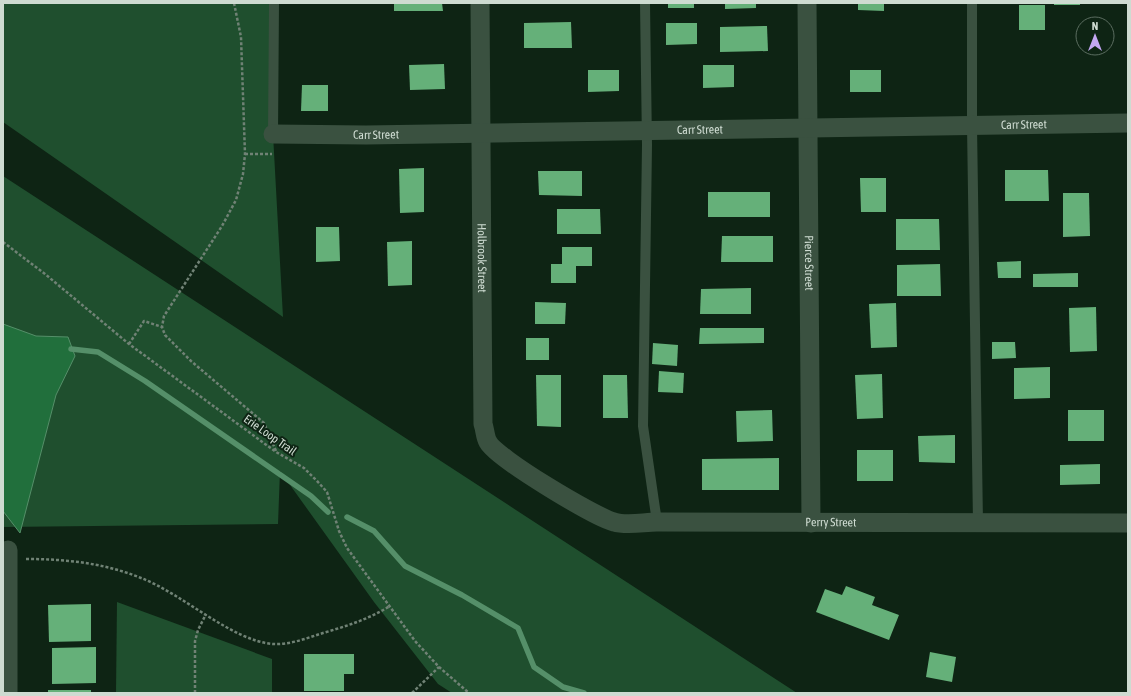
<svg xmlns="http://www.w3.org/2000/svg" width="1131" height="696" font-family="'Asap Condensed',sans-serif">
<rect width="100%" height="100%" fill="#0e2414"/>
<g fill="#1f4f2e">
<path d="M3,3H274L273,134L283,317L3,122Z"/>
<path d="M3,176L797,693H452L438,684L374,602L280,471L278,524L3,527Z"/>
<path d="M117,602L272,659V693H116Z"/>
</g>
<path fill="#216f3c" stroke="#558f69" d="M3,324L36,336L68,337L75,356L56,395L20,533L3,511Z"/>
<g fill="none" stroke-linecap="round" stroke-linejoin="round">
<g stroke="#558f69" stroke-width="5.5">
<path d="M71,349L98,352L145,381L311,496L328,512"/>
<path d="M347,517L374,531L405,566L462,595L518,628L534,667L563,687L584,693"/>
</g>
</g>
<g fill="#65b079">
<path d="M394,3H442L443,11H394Z"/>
<rect x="668" y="3" width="26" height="5"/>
<path d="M725,3H756V8L725,9Z"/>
<path d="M858,3H884V11L858,10Z"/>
<rect x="1054" y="3" width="26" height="2"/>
<rect x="1019" y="5" width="26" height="25"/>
<path d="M571,22L572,48H524V23Z"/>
<path d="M666,23H697V44L666,45Z"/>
<path d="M767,26L768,51L720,52V27Z"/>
<path d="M444,64L445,89L410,90L409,65Z"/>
<path d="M703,65H734V87L703,88Z"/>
<path d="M588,70H619V91L588,92Z"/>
<rect x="850" y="70" width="31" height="22"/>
<path d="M302,85H328V111H301Z"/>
<path d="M424,168V212L400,213L399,169Z"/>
<path d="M1005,170H1048L1049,201H1005Z"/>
<path d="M538,171H582V196L539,195Z"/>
<path d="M860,178H886V212H861Z"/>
<rect x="708" y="192" width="62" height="25"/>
<path d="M1063,193H1089L1090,236L1063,237Z"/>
<path d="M557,209H600L601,234H557Z"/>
<path d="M896,219H939L940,250H896Z"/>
<path d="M316,227H339L340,261L316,262Z"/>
<path d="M722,236H773V262H721Z"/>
<path d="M412,241V285L388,286L387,242Z"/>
<path d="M562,247H592V266H576V283H551V264H562Z"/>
<path d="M1021,261V278H998L997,262Z"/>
<path d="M940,264L941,296H897V265Z"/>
<path d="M1078,273V287H1033V274Z"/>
<path d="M751,288V314H700L701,289Z"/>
<path d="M535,302L566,303L565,324H535Z"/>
<path d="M896,303L897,347L871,348L869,304Z"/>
<path d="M1096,307L1097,351L1070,352L1069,308Z"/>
<path d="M700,328H764V343L699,344Z"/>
<rect x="526" y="338" width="23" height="22"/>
<path d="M992,342H1015L1016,358L992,359Z"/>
<path d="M653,343L678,345L677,366L652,364Z"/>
<path d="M1050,367V398L1014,399V368Z"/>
<path d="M659,371L684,373L683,393L658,392Z"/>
<path d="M882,374L883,418L857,419L855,375Z"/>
<path d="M536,375H561V427L537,426Z"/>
<path d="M603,375H627L628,418H603Z"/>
<path d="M772,410L773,441L737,442L736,411Z"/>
<rect x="1068" y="410" width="36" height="31"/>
<path d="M955,435V463L919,462L918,436Z"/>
<rect x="857" y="450" width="36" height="31"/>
<path d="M779,458V490H702V459Z"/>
<path d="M1100,464V484L1060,485V465Z"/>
<path d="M846,586L875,597L872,605L899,615L889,640L816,612L825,589L842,595Z"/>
<path d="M91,604V641L49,642L48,605Z"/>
<path d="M96,647V683L52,684V648Z"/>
<path d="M930,652L956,657L952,682L926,677Z"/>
<path d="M304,654H354V674H344V691H304Z"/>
<rect x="48" y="690" width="43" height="3"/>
</g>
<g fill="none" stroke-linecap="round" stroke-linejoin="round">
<g stroke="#708275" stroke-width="2.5" stroke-dasharray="3 2" stroke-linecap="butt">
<path d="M234,3L241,37L245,154L243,174L236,200L222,226L164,316L162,327L165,335L191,361L264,423L276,451"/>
<path d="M245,154H272"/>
<path d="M3,242L45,274L129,344L276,452L304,468L318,482L327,492L339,531L347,548L415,641L439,667L469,693"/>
<path d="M129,344L144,321L162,327"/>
<path d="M26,559C66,559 104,563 141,578C183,594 232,641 273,644C290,645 307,638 323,633C347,626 369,619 390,606"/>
<path d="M195,693V641L198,630L206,614"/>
<path d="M412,693L439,667"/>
</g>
<g stroke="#3a5140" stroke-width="10">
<path d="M645,3L647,145L643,426L657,522"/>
<path d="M972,3V126L978,523"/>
<path d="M273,134L274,3"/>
</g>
<g stroke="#3a5140" stroke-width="19">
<path id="s1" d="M480,3L483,424C485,429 485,437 488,442C496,458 595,517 614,522C627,526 644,522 657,522L1128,523"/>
<path id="s2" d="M807,3L811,523"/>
<path id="s3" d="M273,134L366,135L1128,123"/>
<path d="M8,550V693"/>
</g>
</g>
<g text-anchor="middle" stroke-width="4" stroke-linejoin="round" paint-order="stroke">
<g font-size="12" fill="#cedbd1" stroke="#0e2414">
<text dy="4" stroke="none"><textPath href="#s3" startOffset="751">Carr Street</textPath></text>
<text dy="4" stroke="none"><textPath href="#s3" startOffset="427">Carr Street</textPath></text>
<text dy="4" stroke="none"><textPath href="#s3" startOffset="103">Carr Street</textPath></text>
<text dy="4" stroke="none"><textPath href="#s1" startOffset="255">Holbrook Street</textPath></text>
<text dy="4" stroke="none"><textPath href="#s2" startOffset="260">Pierce Street</textPath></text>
<text transform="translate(270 435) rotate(35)" y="4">Erie Loop Trail</text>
<text dy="4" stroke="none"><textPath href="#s1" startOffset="807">Perry Street</textPath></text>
</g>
</g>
<rect width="1131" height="696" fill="none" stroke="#cedbd1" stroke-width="8"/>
<g transform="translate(1095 36)"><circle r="19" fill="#0e2414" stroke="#5b6d60"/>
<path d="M0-3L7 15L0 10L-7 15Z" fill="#c3a7f2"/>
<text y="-6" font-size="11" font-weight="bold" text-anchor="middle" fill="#cedbd1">N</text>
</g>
</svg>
